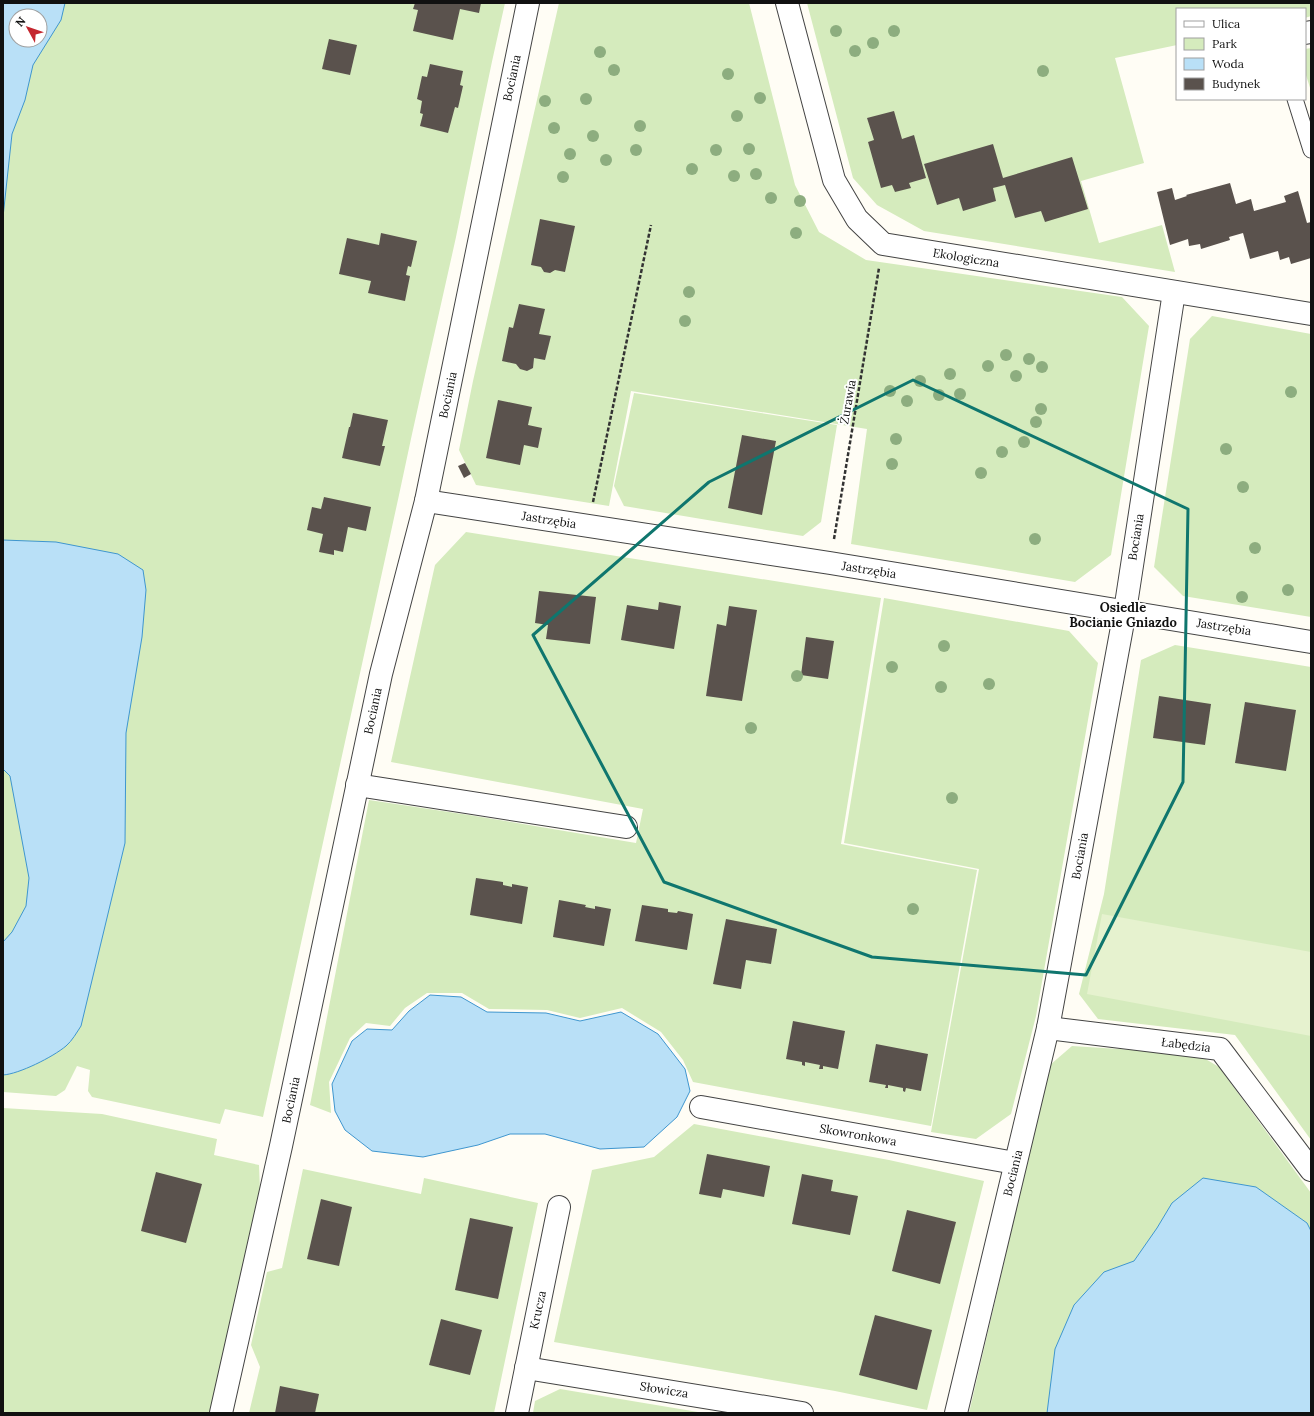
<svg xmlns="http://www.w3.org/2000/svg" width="1314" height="1416" font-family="Lora,serif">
<rect width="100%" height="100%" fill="#fffdf5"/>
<g fill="#d5ebbd" fill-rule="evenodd">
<path d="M3,3H505C487,81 472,159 456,237C437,323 417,409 399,495L263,1117L225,1109L220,1124L92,1097L88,1091L90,1070L77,1066L65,1090L56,1096L3,1092ZM16,16H40V40H16Z"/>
<path d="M559,3H749L795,185L819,232L866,260L1122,297L1149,326L1111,555L1075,582L851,544L867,429L631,391L609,506L476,485L459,450L473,381Z"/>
<path d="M807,3H1311V16L1305,18V9H1177V45L1115,58L1144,163L1081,181L1099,243L1162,225L1175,272L924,231L877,205L853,178Z"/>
<path d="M1311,48V91L1305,72V49Z"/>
<path d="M1212,316L1311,334V617L1183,596L1154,567L1190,339Z"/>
<path d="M634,393L837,425L821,522L803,536L624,506L614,486Z"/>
<path d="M466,532L881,598L841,844L977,870L931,1126L693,1082L683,1060L661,1032L622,1008L580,1018L547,1010L489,1009L462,993H427L405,1008L390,1026L366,1023L350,1038L329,1082L331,1113L310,1105L369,800L469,815L636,843L643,809L391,762L435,565Z"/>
<path d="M884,598L1069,631L1098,663L1036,1016L1011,1114L976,1139L931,1132L979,869L844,843Z"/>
<path d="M1175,645L1311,667V1140L1235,1035L1098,1019L1079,994L1104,894L1141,660Z"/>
<path d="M1072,1046L1197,1054L1219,1067L1311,1193V1413H969L1050,1065Z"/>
<path d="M3,1108L102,1114L217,1139L214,1155L259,1165L260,1191L211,1413H3Z"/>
<path d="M694,1124L889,1160L984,1181L927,1410L835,1391L554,1342L592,1170L654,1157Z"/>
<path d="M303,1169L421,1194L424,1178L538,1203L494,1413H249L260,1367L251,1345L267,1272L282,1268Z"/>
<path d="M560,1389L704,1413H533L535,1401Z"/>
</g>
<path fill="#e6f2cf" d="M1102,914L1311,952V1036L1087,994Z"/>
<g fill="#b9e0f7" stroke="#3f96cf" fill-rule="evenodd">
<path d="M3,3H65L61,20L33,65L25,100L12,134L3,217ZM16,16H40V40H16Z"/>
<path d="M3,540L56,542L118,554L143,570L146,590L142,637L126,733L125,843L81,1026C77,1032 72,1041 66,1046C53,1057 19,1074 3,1075V942L12,932L26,906L29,878L10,776L3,769Z"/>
<path d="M430,995L461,997L487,1012L546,1013L580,1021L621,1012L658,1034L685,1069L690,1091L677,1117L644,1147L600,1149L545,1134H510L478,1145L423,1157L372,1151L345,1130L335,1111L332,1084L352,1041L367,1029L392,1030L409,1011Z"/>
<path d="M1203,1178L1256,1187L1307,1223L1311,1231V1413H1047L1055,1349L1074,1305L1104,1272L1134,1261L1157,1228L1172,1203Z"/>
</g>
<g fill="#5a524d">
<path d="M415,3H481L479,13L460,9L453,40L413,31L418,10L413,9Z"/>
<path d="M329,39L357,45L350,75L322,69Z"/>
<path d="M430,64L463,71L460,85L463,86L458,108L455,107L448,133L420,126L423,114L420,113L422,101L417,99L422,76L427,77Z"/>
<path d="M894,111L902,139L914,135L926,178L909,183L911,188L895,192L892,185L881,188L868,142L874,140L867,118Z"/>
<path d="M993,144L1003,178L1072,157L1088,209L1045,222L1041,211L1015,218L1005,185L993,188L996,201L963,211L959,198L937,205L924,164Z"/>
<path d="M1230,183L1236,204L1251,199L1254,211L1286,202L1284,196L1298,191L1307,223L1311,222V258L1291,264L1289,257L1280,260L1278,251L1250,259L1243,233L1229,237L1230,240L1201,249L1200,244L1189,246L1188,239L1170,245L1157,192L1172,188L1175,200L1187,196L1186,195Z"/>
<path d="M540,219L575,226L565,272L555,270L550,273L544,272L541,267L531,265Z"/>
<path d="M381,233L417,241L411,267L408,266L406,275L410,276L405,301L368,293L371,281L339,274L347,238L379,245Z"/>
<path d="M519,304L545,309L539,334L551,336L545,360L534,358L533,368L527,371L520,369L516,364L502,361L509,327L513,328Z"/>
<path d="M498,400L532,407L528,425L542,428L538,448L524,445L520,465L486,458Z"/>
<path d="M353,413L388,420L382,446H385L380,466L342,458L349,427H350Z"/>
<path d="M742,435L776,441L762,515L728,508Z"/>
<path d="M465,463L471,474L464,478L458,466Z"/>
<path d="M324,497L371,507L366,531L348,527L343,552L334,550V555L319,552L323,534L307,530L312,507L321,509Z"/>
<path d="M539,591L596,597L590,644L546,639L548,625L535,623Z"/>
<path d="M659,602L681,606L674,649L621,640L627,605L658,610Z"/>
<path d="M729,606L757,610L742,701L706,696L717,624L726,626Z"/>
<path d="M806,637L834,641L828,679L801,675Z"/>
<path d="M1159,696L1211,704L1205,745L1153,738Z"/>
<path d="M1245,702L1296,710L1286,771L1235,763Z"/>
<path d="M476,878L503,882V885L512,887V884L528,887L522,924L470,915Z"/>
<path d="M559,900L586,905L585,907L595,909V906L611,909L604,946L553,937Z"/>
<path d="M642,905L668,909V912L677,913L678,911L693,914L687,950L635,941Z"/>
<path d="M726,919L777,929L771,964L746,960L741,989L713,984Z"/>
<path d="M793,1021L845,1031L838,1069L823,1066V1069H819L820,1065L805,1062V1066L802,1065V1062L786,1059Z"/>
<path d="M876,1044L928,1054L921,1091L906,1088L905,1092L903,1091V1088L888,1085V1088H885L886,1085L869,1082Z"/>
<path d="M707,1154L770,1166L764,1197L723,1189L721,1198L699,1194Z"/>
<path d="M156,1172L202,1184L186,1243L141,1231Z"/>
<path d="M802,1174L833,1180L831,1191L858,1196L850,1235L792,1224Z"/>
<path d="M321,1199L352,1207L339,1266L307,1259Z"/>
<path d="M907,1210L956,1222L940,1284L892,1271Z"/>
<path d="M470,1218L513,1227L498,1299L455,1290Z"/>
<path d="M875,1315L932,1330L917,1390L859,1375Z"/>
<path d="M441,1319L482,1330L470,1375L429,1365Z"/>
<path d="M280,1386L319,1394L315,1413H275Z"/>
</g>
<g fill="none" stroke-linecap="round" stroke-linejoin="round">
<g stroke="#444" stroke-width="17">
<path id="lane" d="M1295,99L1311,150"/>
</g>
<g stroke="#444" stroke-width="24">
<g id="street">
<path d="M787,3L834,180L857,219L883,244L1311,314"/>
<path d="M1305,33L1311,32"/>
<path d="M426,501L830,563L1311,642"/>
<path d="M357,785L626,827"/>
<path d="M1048,1028L1220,1049L1311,1170"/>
<path d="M701,1107L1015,1163"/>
<path d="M526,1368L802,1413"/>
<path d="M221,1413L281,1146L381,674L426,501L528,3"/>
<path d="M517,1413L559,1207"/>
<path d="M956,1413L1048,1028L1125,611L1174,292"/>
</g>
</g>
<g stroke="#333" stroke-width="2.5" stroke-dasharray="4 2" stroke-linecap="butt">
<path d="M593,502L651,225"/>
<path d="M834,539L879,268"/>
</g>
<use href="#lane" stroke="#fff" stroke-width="15"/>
<use href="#street" stroke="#fff" stroke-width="22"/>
</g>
<g fill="#8dad7f">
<circle cx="836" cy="31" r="6"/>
<circle cx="894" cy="31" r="6"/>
<circle cx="873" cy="43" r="6"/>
<circle cx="855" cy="51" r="6"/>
<circle cx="600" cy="52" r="6"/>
<circle cx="614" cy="70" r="6"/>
<circle cx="1043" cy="71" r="6"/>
<circle cx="728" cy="74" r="6"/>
<circle cx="760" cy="98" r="6"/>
<circle cx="586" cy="99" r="6"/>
<circle cx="545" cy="101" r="6"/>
<circle cx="737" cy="116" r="6"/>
<circle cx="640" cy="126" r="6"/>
<circle cx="554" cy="128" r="6"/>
<circle cx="593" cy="136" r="6"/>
<circle cx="749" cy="149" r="6"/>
<circle cx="636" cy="150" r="6"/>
<circle cx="716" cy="150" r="6"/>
<circle cx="570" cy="154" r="6"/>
<circle cx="606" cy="160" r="6"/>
<circle cx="692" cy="169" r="6"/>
<circle cx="756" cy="174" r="6"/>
<circle cx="734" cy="176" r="6"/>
<circle cx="563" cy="177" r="6"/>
<circle cx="771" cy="198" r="6"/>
<circle cx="800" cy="201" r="6"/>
<circle cx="796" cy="233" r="6"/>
<circle cx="689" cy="292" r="6"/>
<circle cx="685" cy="321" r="6"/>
<circle cx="1006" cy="355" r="6"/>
<circle cx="1029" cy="359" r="6"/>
<circle cx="988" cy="366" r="6"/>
<circle cx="1042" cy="367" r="6"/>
<circle cx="950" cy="374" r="6"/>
<circle cx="1016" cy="376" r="6"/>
<circle cx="920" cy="381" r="6"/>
<circle cx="890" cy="391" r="6"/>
<circle cx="1291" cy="392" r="6"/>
<circle cx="960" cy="394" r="6"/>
<circle cx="939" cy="395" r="6"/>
<circle cx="907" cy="401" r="6"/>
<circle cx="1041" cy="409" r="6"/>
<circle cx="1036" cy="422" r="6"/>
<circle cx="896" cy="439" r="6"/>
<circle cx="1024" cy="442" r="6"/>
<circle cx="1226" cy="449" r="6"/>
<circle cx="1002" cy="452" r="6"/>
<circle cx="892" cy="464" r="6"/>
<circle cx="981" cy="473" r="6"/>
<circle cx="1243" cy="487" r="6"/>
<circle cx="1035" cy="539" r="6"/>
<circle cx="1255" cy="548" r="6"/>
<circle cx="1288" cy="590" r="6"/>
<circle cx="1242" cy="597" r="6"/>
<circle cx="944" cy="646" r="6"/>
<circle cx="892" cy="667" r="6"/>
<circle cx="797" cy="676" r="6"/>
<circle cx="989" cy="684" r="6"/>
<circle cx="941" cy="687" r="6"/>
<circle cx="751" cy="728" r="6"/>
<circle cx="952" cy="798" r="6"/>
<circle cx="913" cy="909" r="6"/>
</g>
<path fill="none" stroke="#0f766e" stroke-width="3" stroke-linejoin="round" d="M913,380L1188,509L1183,782L1086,975L872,957L664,882L533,635L709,482Z"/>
<g text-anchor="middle" stroke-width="4" stroke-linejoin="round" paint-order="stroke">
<g font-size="12" fill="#111" stroke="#fff">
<text transform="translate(512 78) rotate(-78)" y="4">Bociania</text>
<text transform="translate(966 258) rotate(9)" y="4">Ekologiczna</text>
<text transform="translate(448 395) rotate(-78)" y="4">Bociania</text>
<text transform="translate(848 402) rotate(-80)" y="4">Żurawia</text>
<text transform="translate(549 520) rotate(9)" y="4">Jastrzębia</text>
<text transform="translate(1136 537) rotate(-81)" y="4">Bociania</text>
<text transform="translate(869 570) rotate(9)" y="4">Jastrzębia</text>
<text transform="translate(1224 627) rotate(9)" y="4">Jastrzębia</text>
<text transform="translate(373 711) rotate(-78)" y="4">Bociania</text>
<text transform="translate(1080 856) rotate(-80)" y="4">Bociania</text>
<text transform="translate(1186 1045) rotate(7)" y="4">Łabędzia</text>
<text transform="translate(291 1100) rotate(-78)" y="4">Bociania</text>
<text transform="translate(858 1135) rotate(10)" y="4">Skowronkowa</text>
<text transform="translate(1013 1173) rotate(-76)" y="4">Bociania</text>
<text transform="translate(538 1310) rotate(-78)" y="4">Krucza</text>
<text transform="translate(664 1390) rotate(9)" y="4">Słowicza</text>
</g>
<g font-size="13" font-weight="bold" fill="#111" stroke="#fff">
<text x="1123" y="612">Osiedle<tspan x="1123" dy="15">Bocianie Gniazdo</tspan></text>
</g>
</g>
<rect width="1314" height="1416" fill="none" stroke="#111111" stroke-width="8"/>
<rect x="1176" y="8" width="130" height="92" fill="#ffffff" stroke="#a0a0a0"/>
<rect x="1184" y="21" width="20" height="6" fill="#ffffff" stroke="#a0a0a0"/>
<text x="1212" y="28" font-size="12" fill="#111111">Ulica</text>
<rect x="1184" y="38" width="20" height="12" fill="#d5ebbd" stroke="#a0a0a0"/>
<text x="1212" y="48" font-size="12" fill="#111111">Park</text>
<rect x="1184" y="58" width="20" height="12" fill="#b9e0f7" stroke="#a0a0a0"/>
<text x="1212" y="68" font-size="12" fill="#111111">Woda</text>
<rect x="1184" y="78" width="20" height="12" fill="#5a524d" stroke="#a0a0a0"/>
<text x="1212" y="88" font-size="12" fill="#111111">Budynek</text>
<g transform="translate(28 28) rotate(310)"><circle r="19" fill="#ffffff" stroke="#a0a0a0"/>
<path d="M0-3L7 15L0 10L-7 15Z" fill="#c4262e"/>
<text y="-6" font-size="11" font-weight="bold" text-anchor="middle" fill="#111111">N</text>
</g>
</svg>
